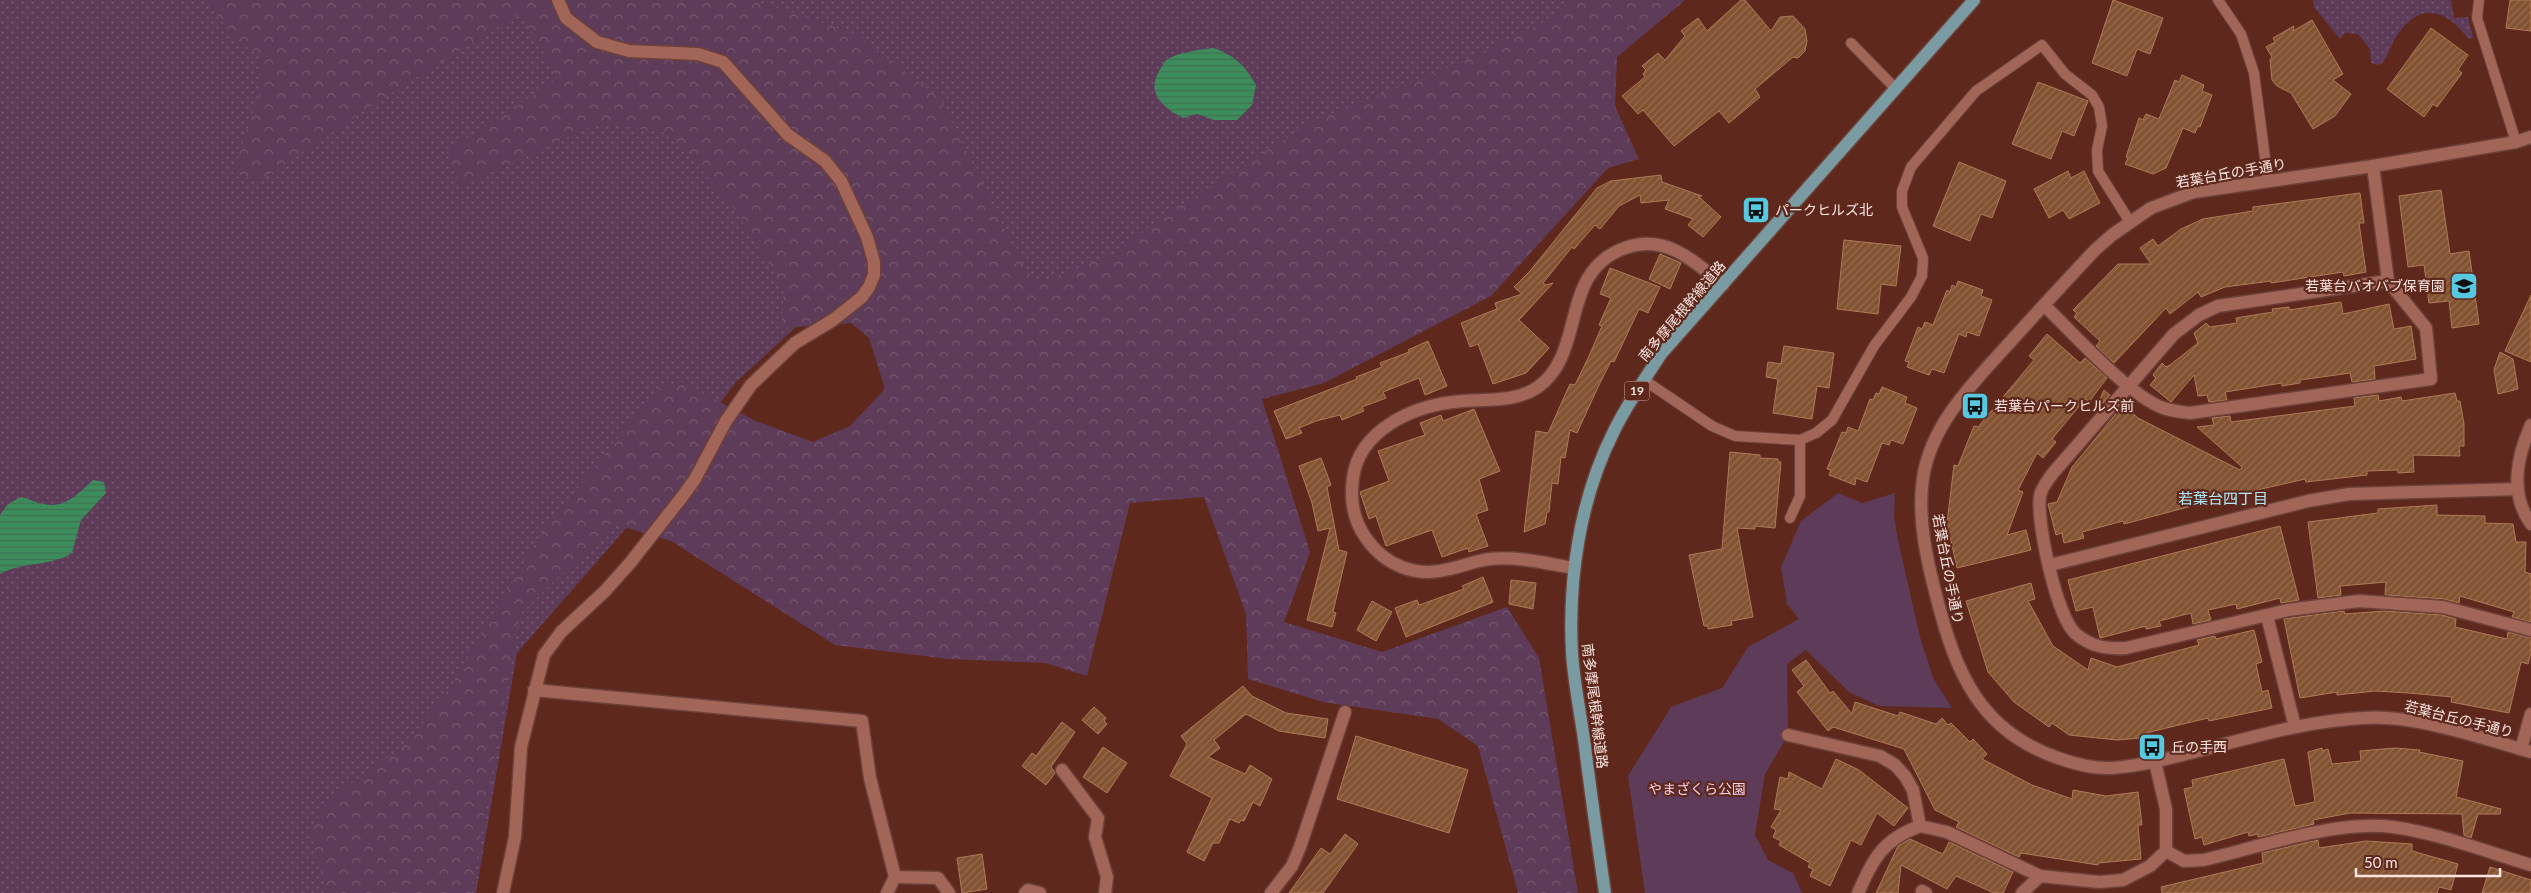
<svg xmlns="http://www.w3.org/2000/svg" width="2531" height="893" font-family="Lato,'Noto Sans JP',sans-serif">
<defs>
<pattern id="grass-dots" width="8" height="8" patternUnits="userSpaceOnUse" patternTransform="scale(1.25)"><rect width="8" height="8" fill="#5e3b58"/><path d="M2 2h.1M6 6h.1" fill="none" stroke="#765770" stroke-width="1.8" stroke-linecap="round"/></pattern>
<pattern id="forest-crowns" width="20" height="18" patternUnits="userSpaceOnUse" patternTransform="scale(1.25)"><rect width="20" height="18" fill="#5e3b58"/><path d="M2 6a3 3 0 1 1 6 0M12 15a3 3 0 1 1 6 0" fill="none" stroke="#765770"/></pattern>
<pattern id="water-rules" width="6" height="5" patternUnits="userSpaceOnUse" patternTransform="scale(1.25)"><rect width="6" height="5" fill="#3d8d5c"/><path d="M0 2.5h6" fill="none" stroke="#437052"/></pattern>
<pattern id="building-hatch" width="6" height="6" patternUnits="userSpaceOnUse" patternTransform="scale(1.25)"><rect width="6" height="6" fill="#835231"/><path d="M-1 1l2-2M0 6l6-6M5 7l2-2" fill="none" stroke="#956b4f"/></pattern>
</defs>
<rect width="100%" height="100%" fill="#5e281d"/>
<g fill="url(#grass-dots)">
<path d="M0,0H542L701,108L806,318L736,382L636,517L517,653L476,893H0Z"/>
<path d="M607,0H1657L1049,347Z"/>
<path d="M2313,0H2451L2454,18L2468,17L2473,38L2469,39C2442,5 2416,2 2393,42C2388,51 2387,61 2379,65L2371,63L2370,49L2358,34L2345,33L2340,39L2314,7Z"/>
</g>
<path fill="url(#forest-crowns)" d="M207,0H753L856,34L941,99L1016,253L1036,284L1114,254L1164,216L1314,121L1462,62L1543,22L1573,0H1685L1617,57L1615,106L1639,159L1608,168L1491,296L1324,383L1262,399L1310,552L1284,622L1382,652L1507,607L1539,658L1578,893H1518L1478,746L1438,719L1323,702L1248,679L1246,614L1204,497L1130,503L1087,676L1045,663L948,659L835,645L671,541L614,524L520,614L471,893H327L310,831L328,800L408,743L449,689L537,540L656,390L680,381L756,421L813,442L850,426L885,389L869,338L851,323L781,328L784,288L734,208L669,133L598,123L461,187L447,151L558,79L521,13L385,97L259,181L233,173L260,91V54L234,39Z"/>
<path fill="#5e3b58" d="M1838,493L1862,503L1895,493L1894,516L1898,540L1920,637L1933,678L1952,708L1879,706L1849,692L1806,650L1787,664L1788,735L1765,774L1755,835L1768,860L1793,873L1802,893H1645L1628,776L1671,707L1722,688L1748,647L1799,619L1787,604L1781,567L1801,521Z"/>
<g fill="url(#water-rules)">
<path d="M1213,48C1234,55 1245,65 1256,85L1252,105L1237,120H1214L1197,114L1183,118C1164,108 1146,94 1159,71C1162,67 1164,61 1168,59C1181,52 1198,50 1213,48Z"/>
<path d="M93,480L104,482L106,493L81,520L72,553C50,567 23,561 0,574V515L8,504L21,497C30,499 36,503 44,504C65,509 79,493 93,480Z"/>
</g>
<g fill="url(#building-hatch)" stroke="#af7b59">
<path d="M1741,0H1745L1771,31L1780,17L1793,16L1805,29L1807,41L1805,51L1798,58L1793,57L1755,89L1760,97L1729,123L1719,111L1674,146L1643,110L1638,114L1622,96L1645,77L1643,74L1646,70L1642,66L1658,53L1665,60L1685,36L1681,31L1698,18L1707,31Z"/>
<path d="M2113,0L2163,18L2150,54L2137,49L2127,76L2092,63Z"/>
<path d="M2510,0H2531V31L2506,28Z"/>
<path d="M2312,20L2343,74L2333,80L2351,94L2335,116L2313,129L2291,93L2277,86L2272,80L2270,60L2272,57L2266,47L2275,42L2273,38L2294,26L2293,31Z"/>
<path d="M2431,28L2468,55L2458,70L2462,73L2437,107L2433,104L2424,117L2387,89Z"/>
<path d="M2182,75L2204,85L2202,91L2212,95L2200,127L2198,126L2195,133L2183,128L2166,168L2153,174L2125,164L2128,158L2126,157L2139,118L2143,120L2146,114L2159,119L2175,80L2179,82Z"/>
<path d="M2038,82L2088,101L2074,136L2062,131L2051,159L2012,144Z"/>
<path d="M1959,162L2006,181L1992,218L1981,214L1970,241L1933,226Z"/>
<path d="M2068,171L2071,178L2084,171L2100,203L2069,219L2063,210L2049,218L2034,189Z"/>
<path d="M1661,175L1662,182L1702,196H1698L1721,217L1703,237L1688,225L1693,219L1665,209L1669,200L1641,203L1640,195L1619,206L1600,229L1595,225L1574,249L1572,247L1543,283L1546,285L1553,283L1519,320L1549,348L1526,373L1493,384L1478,344L1470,347L1461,323L1497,309L1495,303L1522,294L1514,287L1530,271L1597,188L1611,181Z"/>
<path d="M2441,190L2450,254L2469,251L2479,324L2452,328L2449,301L2429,303L2424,265L2408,267L2399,196Z"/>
<path d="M2360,193L2364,223H2359L2366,272L2344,276L2343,272L2271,283V281L2225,287L2201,297L2198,292L2170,314L2166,308L2114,363L2096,346L2100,341L2074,317L2077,313L2073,310L2118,264H2151L2140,248L2153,239L2158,246L2181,229L2203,219L2253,211V207Z"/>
<path d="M1844,240L1901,246L1896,286L1881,284L1878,314L1837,309Z"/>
<path d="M1660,254L1681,263L1670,289L1649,279Z"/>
<path d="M1610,268L1660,287L1648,313L1639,309L1614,362L1611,361L1598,387L1577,433L1570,430L1565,458L1561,457L1558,484L1552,483L1549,512H1547L1545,524L1524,532L1536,431L1548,433L1570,384L1575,385L1589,356L1602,326L1599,325L1611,298L1600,294Z"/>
<path d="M1958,281L1983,290L1981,296L1992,300L1979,336L1967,332L1966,337L1959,334L1944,373L1932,369L1929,375L1907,367L1909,362L1905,361L1918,327L1922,329L1925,322L1933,325L1947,290L1950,292L1952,285L1956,287Z"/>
<path d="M2531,295V362L2505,351Z"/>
<path d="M2341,302L2343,314L2389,304L2394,329L2411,326L2416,359L2374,366L2375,379L2352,382L2350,373L2300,380V383L2282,386V383L2225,392L2227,400L2209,402L2207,395L2198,396L2194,375L2171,402L2150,385L2156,378L2153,375L2162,363L2166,367L2170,365L2198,343L2194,333L2206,323L2210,327L2237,323L2236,318L2273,312L2272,309L2289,307V310Z"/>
<path d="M2047,334L2080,363L2085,358L2107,378L2089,402L2085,399L2052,439L2056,442L2043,458L2037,453L2018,490L2023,492L2007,535L2026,530L2031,550L1957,568L1947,523L1954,465L1958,466L1974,426L1978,427L2034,360L2029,356Z"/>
<path d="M1428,341L1447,386L1425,395L1419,378L1383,392L1386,398L1362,407L1364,411L1342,420L1340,415L1316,421L1299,428L1302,433L1286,439L1274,411L1357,379L1356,377L1382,367L1380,363L1409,352L1408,350Z"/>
<path d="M1784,346L1834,353L1829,388L1817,386L1812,419L1773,413L1778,379L1766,377L1768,362L1781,364Z"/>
<path d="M2500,352L2513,359L2518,389L2498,394L2494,370Z"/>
<path d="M1882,387L1907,397L1905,403L1917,408L1903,444L1891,440L1889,445L1882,443L1867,482L1856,478L1855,485L1829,475L1831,470L1827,469L1842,432L1846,433L1848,427L1858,431L1870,399L1873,400L1876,393L1879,394Z"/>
<path d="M2104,390L2110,395L2097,410L2096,408Z"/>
<path d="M2455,393L2457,401H2460L2464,424V446H2459L2460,456L2413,455L2414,472L2398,473V470L2367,471V475L2306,482L2305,479L2222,498L2124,524L2123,521L2082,532L2084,538L2064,543L2062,533L2056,535L2048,504L2057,502L2072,467L2123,405L2138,418L2240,470L2242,467L2197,427L2214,425L2212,418L2230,416L2231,422L2355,406L2354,398L2378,395L2379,401L2401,397L2402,401Z"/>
<path d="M1474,409L1500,471L1479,479L1488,510L1476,514L1488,546L1469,552L1468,548L1442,557L1432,530L1386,546L1376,516L1369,519L1360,492L1389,481L1378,451L1425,435L1420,423L1441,415L1443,421Z"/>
<path d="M1730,452L1760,455V458L1778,459V462H1781L1775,528L1755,526V529L1737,528L1753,617L1731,621L1732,625L1708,629V626H1704L1689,555L1722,549Z"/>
<path d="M1321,458L1331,485L1327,487L1339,550L1347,552L1333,612L1336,613L1332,627L1307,620L1330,528L1318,531L1312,503L1299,466Z"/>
<path d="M2437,505V515L2485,516V523L2513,524L2516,542H2526L2525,572L2531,574V622L2512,617L2514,612L2460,596L2459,603L2444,599L2385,595L2386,582L2340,586L2341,595L2318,598L2308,522L2378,513V509Z"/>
<path d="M2280,526L2299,600L2281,603L2280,598L2237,609L2236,604L2208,610L2211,620L2193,624L2191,613L2159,621L2161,626L2146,629V626L2100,638L2093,607L2076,611L2068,580Z"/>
<path d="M1483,577L1493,602L1406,637L1395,608L1417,600L1419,605L1464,589L1462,586Z"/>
<path d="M1511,580L1536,583L1533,609L1509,604Z"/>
<path d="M2031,583L2035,599L2028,601L2053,646L2088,670L2091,658L2117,667L2199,645L2197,640L2215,636L2216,639L2254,630L2262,662L2256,664L2262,692L2268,690L2272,708L2209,721L2208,718L2150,732L2151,737L2117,740L2069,735L2052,723L2049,727L2014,702L1988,672L1966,601Z"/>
<path d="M1372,601L1392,612L1376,641L1357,630Z"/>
<path d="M2344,611L2345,614L2384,611L2442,615L2456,619L2455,627L2507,639L2508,632L2531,638V653L2528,664L2521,662L2509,713L2451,702L2452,697L2409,693L2375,691L2337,695V692L2300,698L2284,619Z"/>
<path d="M1806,660L1830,693L1833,691L1852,714L1855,702L1898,716L1900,712L1936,724L1942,718L1948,725L1951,723L1970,742L1973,739L1987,754L1982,759L2032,785L2072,799L2073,790L2106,796L2138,792L2142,825H2138L2141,859L2098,863V865L2021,853L2019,857L1956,827L1959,822L1935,810L1904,749L1833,727L1828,731L1797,692L1804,686L1792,670Z"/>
<path d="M1243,686L1252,696L1286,713L1328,719L1325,738L1279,731L1246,714L1214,740L1220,748L1208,757L1245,774L1250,765L1272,779L1260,806L1253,802L1244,821L1241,820L1239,823L1230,819L1219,843H1213L1204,861L1187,852L1212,798L1170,776L1187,744L1181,736Z"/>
<path d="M1094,707L1106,718L1104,721L1107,724L1098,734L1082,720Z"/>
<path d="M1062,722L1075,732L1051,767L1055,773L1046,785L1022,766L1032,753L1036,756Z"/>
<path d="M1356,736L1468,770L1449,833L1337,799Z"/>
<path d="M1103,747L1127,763L1107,793L1083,777Z"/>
<path d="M2322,748V751L2328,749L2332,764L2361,761L2360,751L2395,748L2420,750L2419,752L2463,761L2456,797L2501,809L2500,814H2478L2471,838L2464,835L2462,814L2350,813L2313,820L2314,824L2258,837V834L2249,836L2248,832L2204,845L2202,837L2195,839L2184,789L2193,787L2192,780L2284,759L2295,806L2315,802L2308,752Z"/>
<path d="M1836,759L1859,770L1908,808L1894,826L1877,813L1861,845L1851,840L1830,886L1810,876L1813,869L1808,867L1810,863L1779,845L1781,841L1773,837L1776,830L1771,827L1781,810L1774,809L1780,777L1788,779L1789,772L1822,789Z"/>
<path d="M1345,834L1358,844L1323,893H1289L1321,848L1330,854Z"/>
<path d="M1910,839L1943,854L1949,842L2013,872L2003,893H1994L1956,876L1947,889L1901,865L1898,893H1876L1898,846Z"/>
<path d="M2318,840L2319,848L2366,841L2412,844V851L2458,864L2451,890L2439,887L2437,893H2162L2161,887L2263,863L2262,853Z"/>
<path d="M982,854L987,889L962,893L957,858Z"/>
<path d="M2490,867L2531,880V893H2482Z"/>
</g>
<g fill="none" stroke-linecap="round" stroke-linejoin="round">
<g stroke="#6d4139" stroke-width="12">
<g id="lane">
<path d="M2218,0L2241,34L2254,73L2268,181"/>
<path d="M2479,0L2477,18L2516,142"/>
<path d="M1851,43L1896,89"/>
<path d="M1644,380L1712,426L1735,436L1800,440L1816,433L1832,420L1874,346L1911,297L1922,276L1923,258L1902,207V191L1911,167L1976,91L2042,45L2065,74L2092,95L2099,107L2102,126L2097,150L2098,171L2130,222"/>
<path d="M1790,518L1800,496V440"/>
</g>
</g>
<g stroke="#6d4139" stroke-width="15">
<g id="street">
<path d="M2388,281L2218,306L2199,315L2174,334L2053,473C2048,480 2041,488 2040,496C2036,522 2057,618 2076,634C2091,647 2107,649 2126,648L2288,610L2359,601L2443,607L2531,630"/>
<path d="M2044,305C2073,333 2128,395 2163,408C2172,411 2181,412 2190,413L2431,379L2426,328L2388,281L2373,166"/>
<path d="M2531,425C2517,457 2509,493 2531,524"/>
<path d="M2050,565L2308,501L2349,494L2518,489"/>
<path d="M1574,568C1548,564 1519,556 1491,559C1477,560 1464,566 1449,569C1417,578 1385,566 1366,538C1353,520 1350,499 1353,478C1359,431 1411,407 1453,402C1480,398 1514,404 1538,387C1587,352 1558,272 1625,248C1665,233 1694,261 1723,285"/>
<path d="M2267,616L2295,727"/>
<path d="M534,690L862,721L870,778L895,877L887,893"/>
<path d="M1788,735L1880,756L1895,765L1905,776L1913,790L1920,826L1947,832L2040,876L2099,882L2123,880L2150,866L2166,851V809L2155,762"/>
<path d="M2521,749L2531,714"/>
<path d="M1062,770L1098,818L1095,837L1107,877L1105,893"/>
<path d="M2166,851L2184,861L2203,860C2259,847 2327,823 2383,826C2427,829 2487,852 2531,865"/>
<path d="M895,877L938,878L949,893"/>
<path d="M1922,891L1926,893"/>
<path d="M503,893L515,837L521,747L544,655L561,632L605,591L630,563L682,497L695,479L726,421L751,385L795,343L833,320L862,297L869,287L874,275V262L867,237L841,181L825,161L788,135L723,62L698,54L629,51L597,42L566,18L558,0"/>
<path d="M1025,893L1028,890L1040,893"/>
<path d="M1271,893L1292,866L1300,847L1345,712"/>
<path d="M1858,893C1874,858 1882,840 1920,826"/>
<path d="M2022,893L2040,876"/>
</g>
</g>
<g stroke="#6d4139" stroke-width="15">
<path id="secondary" d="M2531,137L2516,142L2373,166L2194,192L2151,208L2112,235L2095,250C2067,280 2039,310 2012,340C1976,380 1931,423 1923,478C1917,518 1927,561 1937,599C1956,673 1980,731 2058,758C2075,764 2094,769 2112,768C2140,766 2167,759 2194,752C2250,738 2305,721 2363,718C2413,714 2482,738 2531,752"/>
</g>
<g stroke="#6d4139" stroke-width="15">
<path id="primary" d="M1605,893C1598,844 1591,795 1585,747C1581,716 1574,684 1572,653C1568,578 1580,498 1614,431C1627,404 1645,379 1661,354L1974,0"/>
</g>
<use href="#lane" stroke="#a26658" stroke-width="10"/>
<use href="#street" stroke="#a26658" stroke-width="12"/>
<use href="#secondary" stroke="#a26658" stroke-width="12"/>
<use href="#primary" stroke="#799ba1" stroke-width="12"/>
</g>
<defs>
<g id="bus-square" transform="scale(1.4375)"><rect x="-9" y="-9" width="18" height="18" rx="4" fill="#56c9e1" stroke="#5e281d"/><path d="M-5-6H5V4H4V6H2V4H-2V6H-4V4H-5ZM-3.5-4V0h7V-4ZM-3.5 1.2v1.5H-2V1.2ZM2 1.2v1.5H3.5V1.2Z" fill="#111"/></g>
<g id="school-square" transform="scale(1.4375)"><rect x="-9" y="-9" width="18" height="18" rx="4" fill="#56c9e1" stroke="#5e281d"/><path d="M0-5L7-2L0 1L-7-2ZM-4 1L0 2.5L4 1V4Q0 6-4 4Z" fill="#111"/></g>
</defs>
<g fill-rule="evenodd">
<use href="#bus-square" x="1756" y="210"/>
<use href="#school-square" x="2464" y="286"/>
<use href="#bus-square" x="1975" y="406"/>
<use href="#bus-square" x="2152" y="747"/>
</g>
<g text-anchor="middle" stroke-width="4.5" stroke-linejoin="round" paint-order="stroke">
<rect fill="#5e281d" stroke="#ccada6" stroke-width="1" x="1624.5" y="381.5" width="25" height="19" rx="4"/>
<g font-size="12" font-weight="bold" fill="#fbe6e1">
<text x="1637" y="395">19</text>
</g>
<g font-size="14" fill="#fbe6e1" stroke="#5e281d">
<text transform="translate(2231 173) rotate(-10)" y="5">若葉台丘の手通り</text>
<text transform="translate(1682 311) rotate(-50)" y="5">南多摩尾根幹線道路</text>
<text transform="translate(1948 569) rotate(79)" y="5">若葉台丘の手通り</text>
<text transform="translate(1595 706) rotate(83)" y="5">南多摩尾根幹線道路</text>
<text transform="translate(2459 719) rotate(14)" y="5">若葉台丘の手通り</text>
</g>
<g font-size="14" fill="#fbe6e1" stroke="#5e281d" text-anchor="start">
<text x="1775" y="215">パークヒルズ北</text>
<text x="2445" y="291" text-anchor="end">若葉台バオバブ保育園</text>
<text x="1994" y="411">若葉台パークヒルズ前</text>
<text x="2171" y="752">丘の手西</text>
</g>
<g font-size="14" fill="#f5d0ed" stroke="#5e281d">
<text x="1697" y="794">やまざくら公園</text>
</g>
<g font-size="15" fill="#b2ebf8" stroke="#5e281d">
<text x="2223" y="504">若葉台四丁目</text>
</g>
</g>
<path d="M2356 868v8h144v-8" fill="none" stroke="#fbe6e1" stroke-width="2.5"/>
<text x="2364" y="868" font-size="15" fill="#fbe6e1" stroke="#5e281d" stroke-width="4" paint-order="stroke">50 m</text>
</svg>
